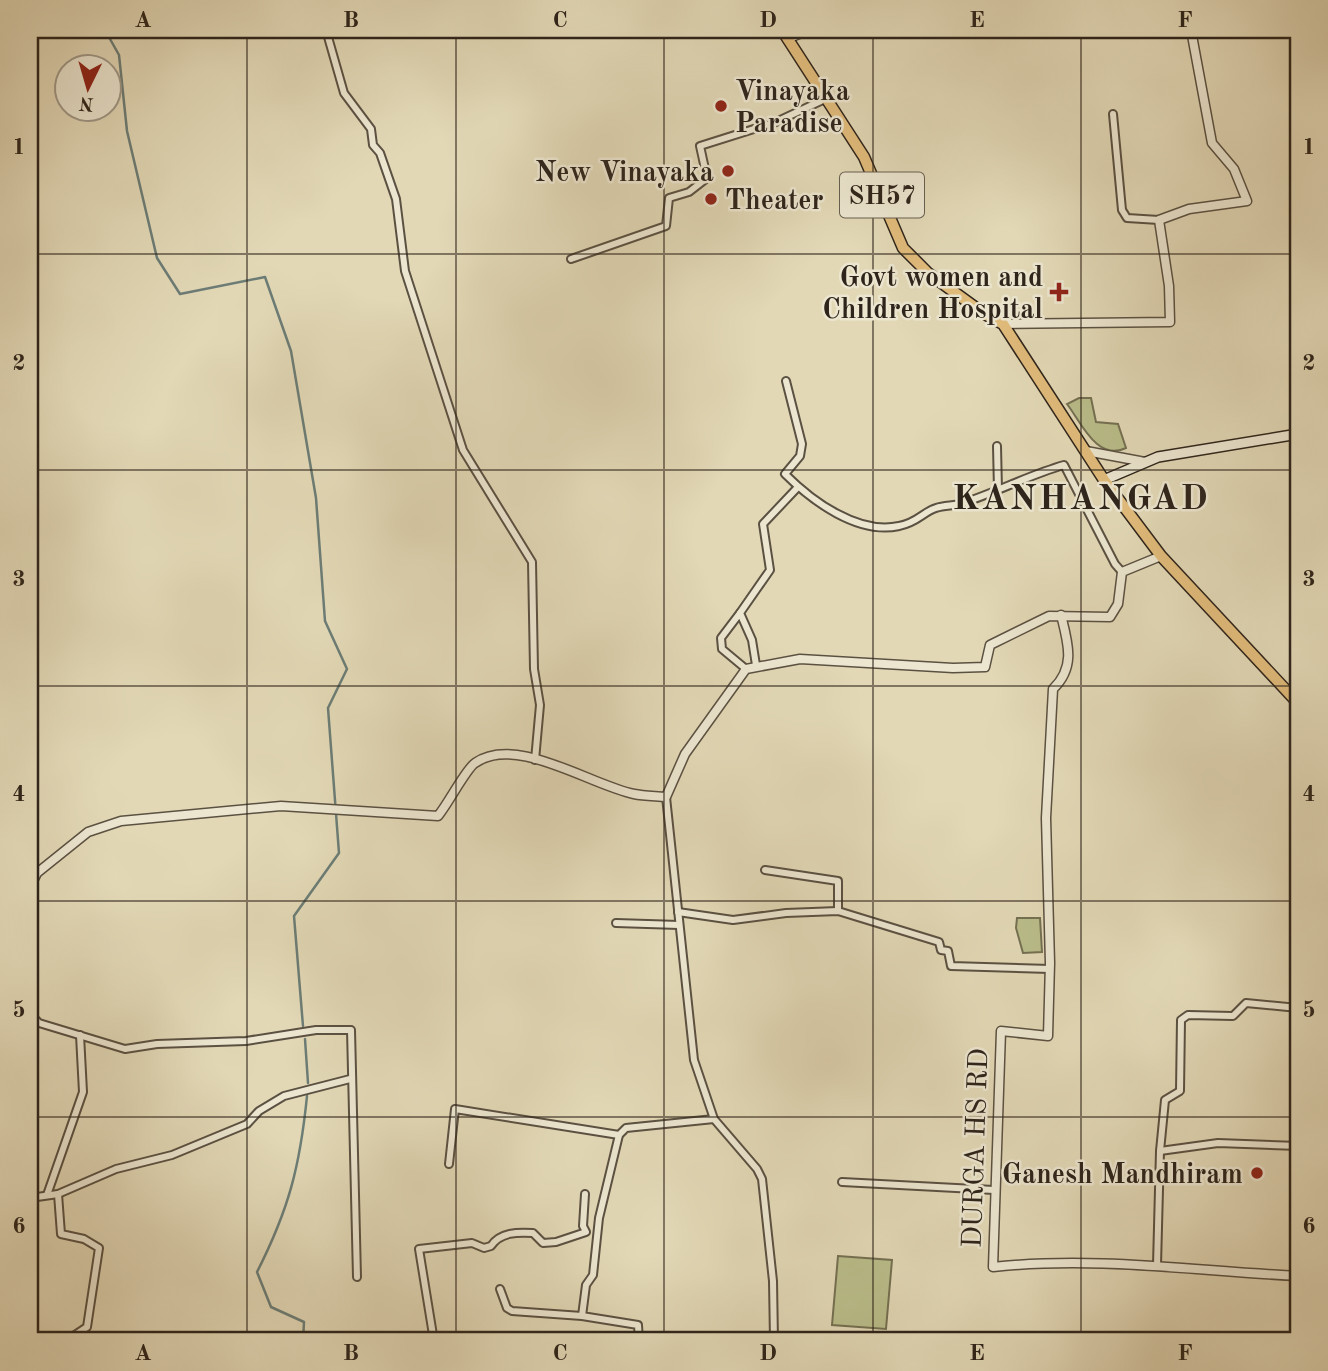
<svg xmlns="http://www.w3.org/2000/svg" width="1328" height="1371" font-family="'Old Standard TT',serif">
<rect width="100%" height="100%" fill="#e2d8b6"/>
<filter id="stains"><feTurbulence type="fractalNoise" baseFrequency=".00286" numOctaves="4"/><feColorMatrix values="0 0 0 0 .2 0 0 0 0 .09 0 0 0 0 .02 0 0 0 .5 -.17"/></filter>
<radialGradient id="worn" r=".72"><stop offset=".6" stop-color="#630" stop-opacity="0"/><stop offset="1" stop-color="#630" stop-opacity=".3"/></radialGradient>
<g fill="#b9bd8a" stroke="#747052" stroke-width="2">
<path d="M1079,398H1091L1096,422L1118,424L1126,448C1097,462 1081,422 1067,404Z"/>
<path d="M1017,918H1040L1042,952L1023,953L1016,928Z"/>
<path d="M838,1256L892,1260L886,1329L832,1325Z"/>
</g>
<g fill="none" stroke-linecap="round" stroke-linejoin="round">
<g stroke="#6c7d76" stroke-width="2.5">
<path d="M105,30L119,55L127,131L157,258L180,294L265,277L291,351L316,498L325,621L347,669L328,708L339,853L294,916L303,1026"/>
<path d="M305,1039L308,1083"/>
<path d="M303,1341L304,1322L271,1307L257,1272C289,1209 300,1166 307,1096"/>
</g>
<g stroke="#5b5142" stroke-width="10">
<g id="minor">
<path d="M326,30L344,93L371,129L373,145L380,153L396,199L405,271L463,450L532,562L534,669L540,705L535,760"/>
<path d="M1113,114L1122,210L1127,218L1159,220"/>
<path d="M571,259L666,226L669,198L689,192L707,178L700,146L776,122L825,99"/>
<path d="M786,381L802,444L800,456L785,474C812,501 858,535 899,526C917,523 923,512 936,508C945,505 955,506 963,503C997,492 1029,475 1064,465L1115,564L1122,572"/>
<path d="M997,446L998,490"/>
<path d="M740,613L721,638L722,649L746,669"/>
<path d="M756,665L752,640L740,613L770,570L763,524L798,487"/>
<path d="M666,797L694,1060L714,1119L757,1169L762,1179L773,1281L774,1341"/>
<path d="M765,870L838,881V911"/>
<path d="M678,912L733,920L786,913L838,911L939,942L941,950L948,951L951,966L1050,969"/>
<path d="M616,923L679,925"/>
<path d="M30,1014L39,1023L125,1049L157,1044L246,1041L316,1030H351L357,1277"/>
<path d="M1160,1151L1218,1143L1298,1146"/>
<path d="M449,1164L455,1109L619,1135"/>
<path d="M842,1182L994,1190"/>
<path d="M58,1194L61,1234L84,1239L99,1248L87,1327L66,1341"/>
<path d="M47,1195L83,1092L80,1035"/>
<path d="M30,1198L58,1194L116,1169L172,1155L247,1124L259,1111L284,1096L350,1079"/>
<path d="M1157,1265L1160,1151L1165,1100L1180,1091L1181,1020L1188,1015L1233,1016L1246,1003L1298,1008"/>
<path d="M500,1289L507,1308L512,1311L582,1316"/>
<path d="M434,1341L419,1249L472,1243L484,1248L491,1246C500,1232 518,1232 533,1233L543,1243L556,1242L586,1232L583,1226L585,1194"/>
<path d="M639,1341L638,1325L582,1316L586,1285L593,1275L599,1218L619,1135L626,1128L714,1119"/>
</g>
</g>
<g stroke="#5b5142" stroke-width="11">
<g id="tertiary">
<path d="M787,39L809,30"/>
<path d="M1003,324L1170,322L1169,286L1159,220L1189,209L1247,201L1234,169L1212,143L1191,30"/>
<path d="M1086,451L1145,462"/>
<path d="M1061,615C1068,643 1076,667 1053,689L1046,818L1050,963L1048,1036L1001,1031L993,1267C1096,1256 1196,1271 1298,1276"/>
<path d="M30,887L37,873L88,832L121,821L281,806L438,816C448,804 466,769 475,763C516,734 590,785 634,794C644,796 656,796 666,797L685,754L746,669L800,659L953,668L985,667L990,645L1049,616L1110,617L1118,604L1122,572L1161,556"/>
</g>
</g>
<g stroke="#2e241b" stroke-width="12">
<path id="secondary" d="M1104,480L1158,457L1298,434"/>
</g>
<g stroke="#2e241b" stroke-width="13">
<path id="primary" d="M782,30L864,157L903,248L928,273L983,313L1003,324L1104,480L1161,556L1298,703"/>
</g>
<use href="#minor" stroke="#ece6d0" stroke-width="6"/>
<use href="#tertiary" stroke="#ece6d0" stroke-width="8"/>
<use href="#secondary" stroke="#ece6d0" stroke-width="9"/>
<use href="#primary" stroke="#e1bc7b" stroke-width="10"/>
</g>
<path fill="none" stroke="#2e241b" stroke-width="2" stroke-opacity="0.55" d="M247,30V1341M456,30V1341M664,30V1341M873,30V1341M1081,30V1341M30,254H1298M30,470H1298M30,686H1298M30,901H1298M30,1117H1298"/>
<g fill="#8f2418" stroke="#ece6d0" stroke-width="2.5">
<circle cx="721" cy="106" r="7"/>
<circle cx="728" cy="171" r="7"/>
<circle cx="711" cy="199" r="7"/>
<path d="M1055.5 281.5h7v7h7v7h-7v7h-7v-7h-7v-7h7z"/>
<circle cx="1257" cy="1173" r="7"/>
</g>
<g text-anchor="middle" stroke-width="5" stroke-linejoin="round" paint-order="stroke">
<rect fill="#ece6d0" stroke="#675e51" stroke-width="2" x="840" y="172.5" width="84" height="45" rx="5"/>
<g font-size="26" font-weight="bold" fill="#2e241b">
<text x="882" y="204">SH57</text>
</g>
<g font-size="28" font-weight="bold" fill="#2e241b" stroke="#ece6d0" text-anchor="end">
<text x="735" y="100" text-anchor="start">Vinayaka<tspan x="735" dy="32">Paradise</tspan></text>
<text x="714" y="181">New Vinayaka</text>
<text x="725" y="209" text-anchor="start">Theater</text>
<text x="1043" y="286">Govt women and<tspan x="1043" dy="32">Children Hospital</tspan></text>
<text x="1243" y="1183">Ganesh Mandhiram</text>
</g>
<g font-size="28" fill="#2e241b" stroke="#ece6d0">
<text transform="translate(974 1148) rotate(-88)" y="10">DURGA HS RD</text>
</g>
<g font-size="35" font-weight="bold" letter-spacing="2" fill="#2e241b" stroke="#ece6d0">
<text x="1081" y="509">KANHANGAD</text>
</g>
</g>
<rect width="1328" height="1371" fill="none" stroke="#e2d8b6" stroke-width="77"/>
<g transform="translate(88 88) rotate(185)"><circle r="33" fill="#ece6d0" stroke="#a09888" stroke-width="2"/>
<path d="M0-5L12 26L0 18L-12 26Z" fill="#8f2418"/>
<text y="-10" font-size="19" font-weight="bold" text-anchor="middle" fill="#2e241b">N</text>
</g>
<rect x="38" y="38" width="1252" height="1294" fill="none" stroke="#2e241b" stroke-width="2.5"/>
<g font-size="23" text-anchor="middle" font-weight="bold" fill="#2e241b">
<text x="143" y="27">A</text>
<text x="351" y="27">B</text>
<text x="560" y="27">C</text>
<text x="768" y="27">D</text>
<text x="977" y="27">E</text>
<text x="1185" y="27">F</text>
<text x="19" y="154">1</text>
<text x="1309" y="154">1</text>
<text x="19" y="370">2</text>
<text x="1309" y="370">2</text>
<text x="19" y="586">3</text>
<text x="1309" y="586">3</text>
<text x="19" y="801">4</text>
<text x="1309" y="801">4</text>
<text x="19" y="1017">5</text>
<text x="1309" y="1017">5</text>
<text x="19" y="1233">6</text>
<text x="1309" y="1233">6</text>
<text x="143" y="1360">A</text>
<text x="351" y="1360">B</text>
<text x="560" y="1360">C</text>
<text x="768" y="1360">D</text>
<text x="977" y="1360">E</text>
<text x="1185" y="1360">F</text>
</g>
<rect width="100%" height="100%" filter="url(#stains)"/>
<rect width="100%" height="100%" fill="url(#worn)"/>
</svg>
